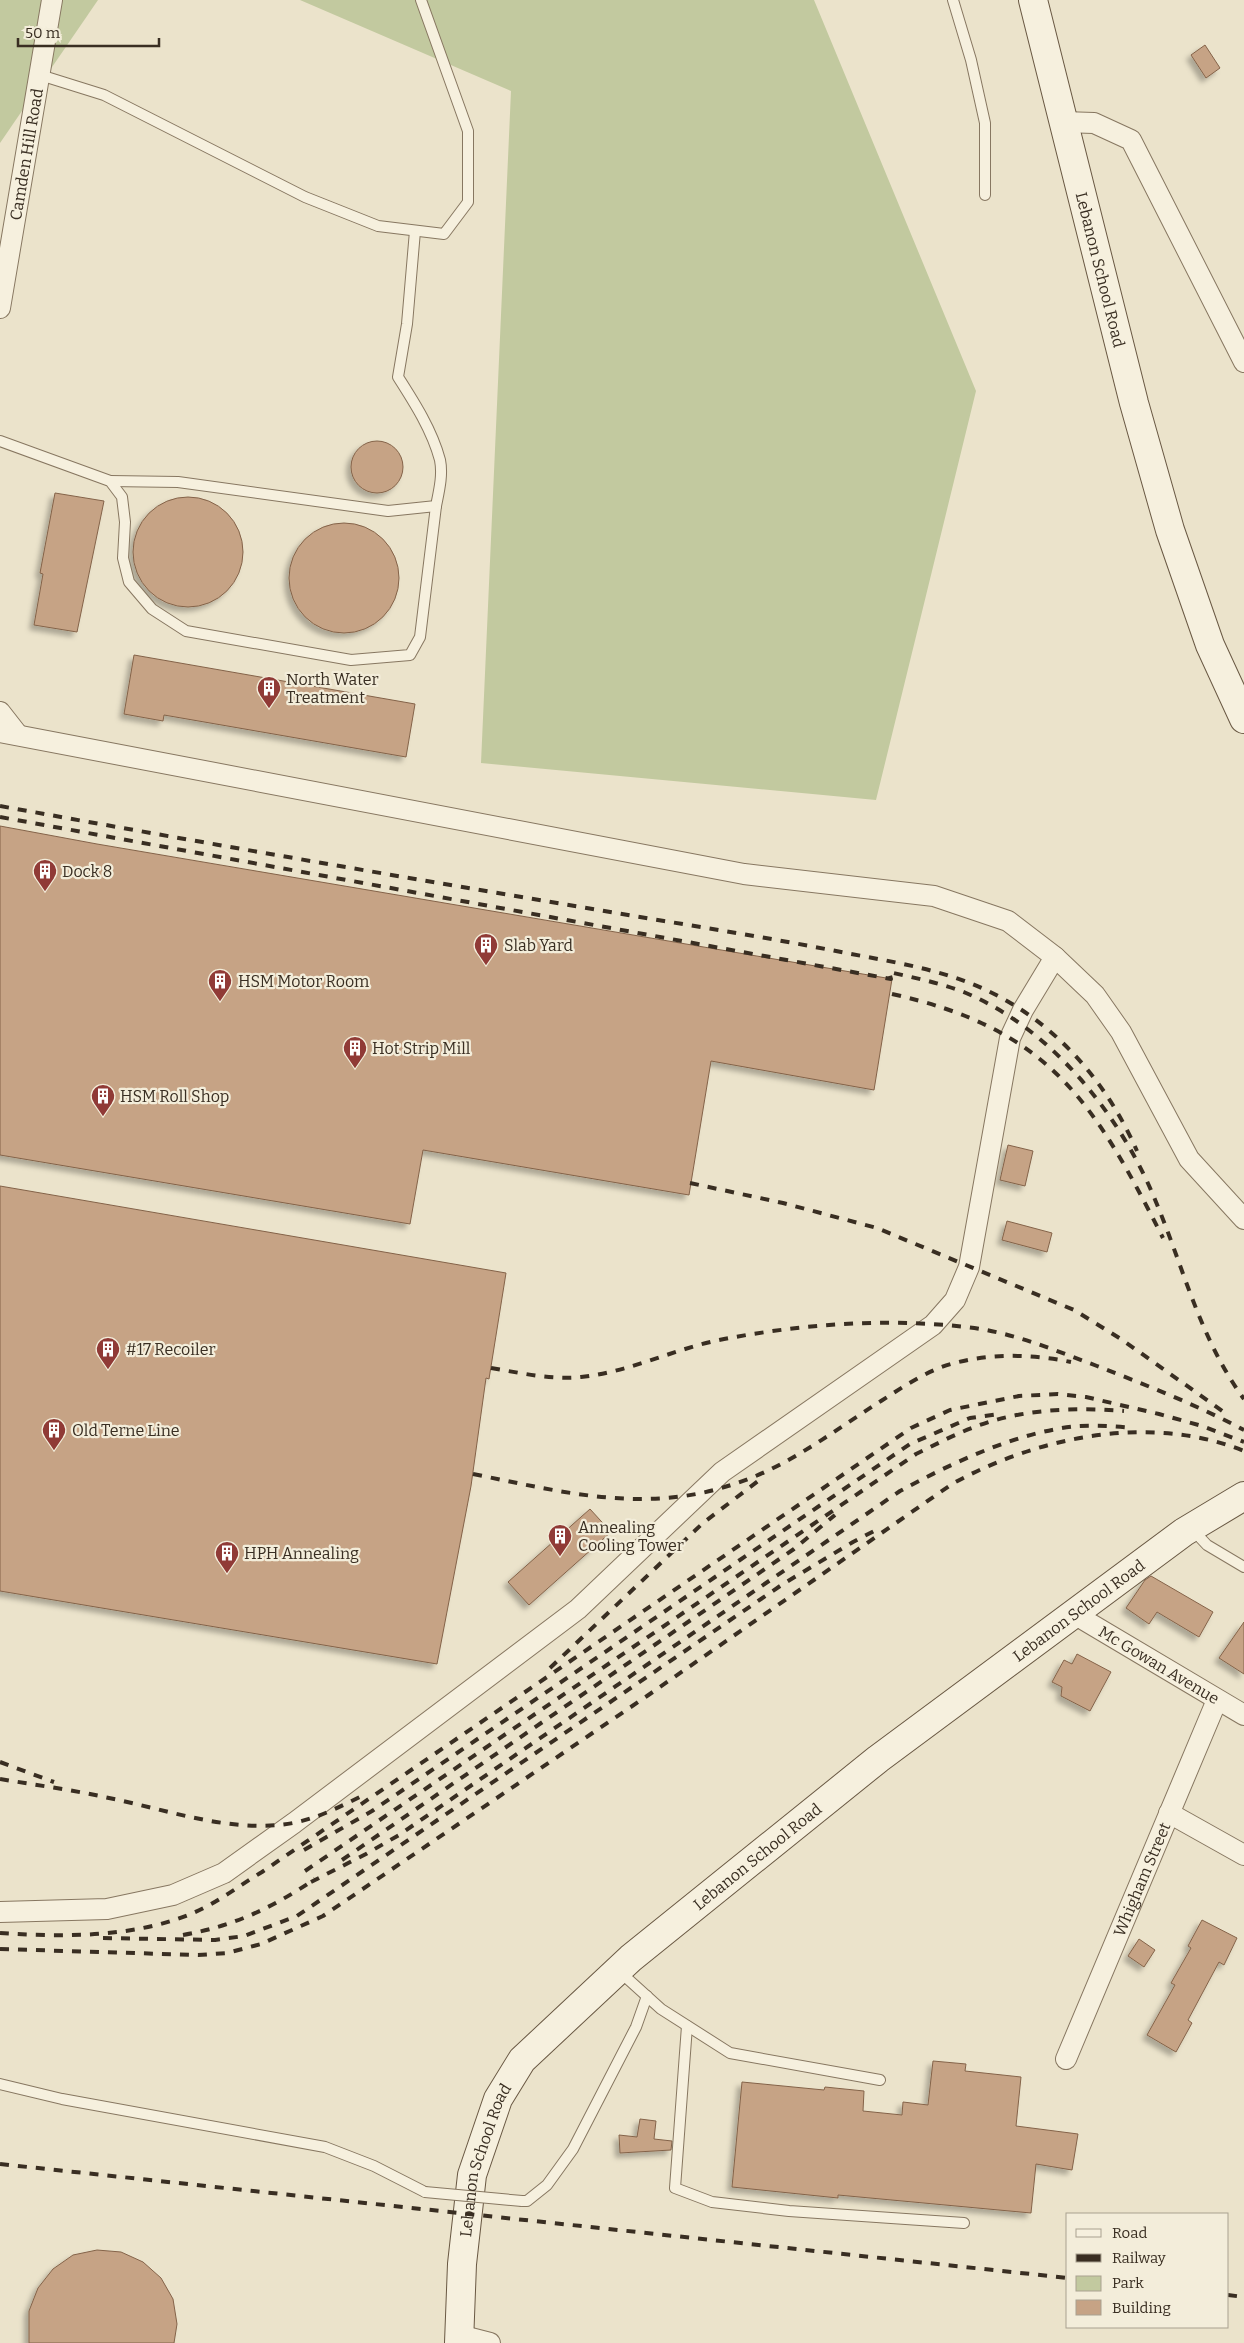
<svg xmlns="http://www.w3.org/2000/svg" width="1244" height="2343" font-family="Bitter,serif">
<defs>
<filter id="shadow"><feDropShadow dx="-4.5" dy="4.5" stdDeviation="2.5" flood-color="#0004"/></filter>
</defs>
<rect width="100%" height="100%" fill="#ebe3cb"/>
<g fill="#c2c99f">
<path d="M0,0H98L0,143Z"/>
<path d="M300,0H814L976,391L876,800L481,763L511,91Z"/>
</g>
<g fill="#c6a385" stroke="#846349" filter="url(#shadow)">
<path d="M1205,45L1220,68L1206,78L1191,55Z"/>
<circle cx="377" cy="467" r="26"/>
<path d="M55,493L104,501L77,632L34,625L43,574L40,573Z"/>
<circle cx="188" cy="552" r="55"/>
<circle cx="344" cy="578" r="55"/>
<path d="M134,655L415,704L406,757L164,715L163,721L124,714Z"/>
<path d="M0,826L97,844L892,979L874,1090L711,1061L689,1195L423,1150L410,1224L0,1155Z"/>
<path d="M1008,1145L1033,1151L1025,1186L1000,1180Z"/>
<path d="M0,1186L506,1273L489,1379L486,1378L471,1486L437,1664L0,1591Z"/>
<path d="M1007,1221L1052,1233L1047,1252L1002,1240Z"/>
<path d="M590,1509L611,1532L529,1605L508,1582Z"/>
<path d="M1151,1576L1213,1612L1199,1637L1157,1612L1149,1624L1126,1608L1145,1580Z"/>
<path d="M1244,1622V1674L1219,1658Z"/>
<path d="M1077,1654L1111,1672L1090,1711L1061,1696L1062,1687L1052,1682L1064,1660L1072,1664Z"/>
<path d="M1202,1920L1237,1938L1224,1965L1219,1962L1188,2020L1192,2023L1176,2052L1147,2035L1175,1985L1171,1983L1191,1948L1188,1946Z"/>
<path d="M1139,1939L1155,1950L1144,1967L1128,1956Z"/>
<path d="M933,2061L966,2064L965,2071L1021,2077L1016,2126L1078,2134L1072,2170L1036,2164L1031,2213L838,2195V2198L732,2187L742,2082L824,2090L825,2087L864,2091L863,2111L902,2115L903,2102L928,2105Z"/>
<path d="M640,2119L656,2121L654,2139L672,2141L671,2150L620,2153L619,2135L637,2137Z"/>
<path d="M97,2250L121,2252L143,2262L161,2278L173,2299L177,2324L174,2343H29V2311L38,2288L53,2269L73,2255Z"/>
</g>
<g fill="none" stroke-linecap="round" stroke-linejoin="round">
<g stroke="#877761" stroke-width="12">
<g id="lane">
<path d="M953,0L971,60L985,123V195"/>
<path d="M40,75L104,95L305,197L378,226L444,234L468,202V131L421,0"/>
<path d="M0,441L110,481L122,497L125,522L123,558L129,582L152,609L186,631L351,660L410,655L420,637L436,506"/>
<path d="M110,481L178,482L388,511L436,506C439,491 443,475 440,460C432,430 414,402 398,377L407,324L415,231"/>
<path d="M1192,1529L1207,1545L1244,1567"/>
<path d="M619,1971L661,2009L730,2053L880,2080"/>
<path d="M687,2026L675,2188L712,2202L789,2211L964,2223"/>
<path d="M0,2084L62,2099L325,2147L374,2166L425,2192"/>
<path d="M522,2201H527L547,2185L573,2149L636,2027L647,1996"/>
</g>
</g>
<g stroke="#877761" stroke-width="22">
<g id="street">
<path d="M1063,122L1094,123L1131,140L1244,362"/>
<path id="s1" d="M0,308L52,0"/>
<path d="M0,712L18,735"/>
<path d="M0,732L744,874L934,896L1008,921L1055,957L1023,1010L1010,1038L969,1267L955,1300L933,1325L722,1472L578,1609L294,1823L224,1873L173,1895L107,1909L0,1912"/>
<path d="M1055,957L1095,995L1121,1032L1189,1159L1244,1219"/>
<path id="s2" d="M1074,1614L1244,1715"/>
<path d="M1169,1813L1244,1855"/>
<path id="s3" d="M1066,2059L1217,1700"/>
<path d="M459,2335L490,2343"/>
</g>
</g>
<g stroke="#695843" stroke-width="30">
<g id="secondary">
<path id="s4" d="M1033,0L1134,403L1170,530L1210,645L1244,719"/>
<path id="s5" d="M459,2343L462,2264L472,2175L498,2099L522,2060L631,1958L878,1759L1184,1532L1244,1496"/>
</g>
</g>
<use href="#lane" stroke="#f6f0de" stroke-width="10"/>
<use href="#street" stroke="#f6f0de" stroke-width="20"/>
<use href="#secondary" stroke="#f6f0de" stroke-width="28"/>
<g stroke="#392e22" stroke-width="4" stroke-dasharray="9 9" stroke-linecap="butt">
<path d="M0,806C221,846 442,884 664,921C725,931 786,941 846,953C899,963 952,971 1000,997C1063,1031 1109,1087 1137,1151"/>
<path d="M0,817L891,979L889,972C915,978 941,983 966,993C1052,1029 1122,1117 1156,1202C1184,1269 1200,1339 1244,1399"/>
<path d="M892,994C1050,1029 1094,1102 1163,1238"/>
<path d="M690,1183L783,1203L877,1228L1074,1310L1121,1339L1228,1415"/>
<path d="M491,1368C521,1373 551,1380 581,1377C630,1372 676,1348 724,1339C804,1324 885,1318 966,1327C1012,1332 1054,1350 1097,1366C1146,1385 1197,1405 1244,1430"/>
<path d="M473,1474C563,1492 647,1515 737,1483C789,1466 835,1430 881,1401C903,1387 926,1371 951,1364C990,1353 1032,1354 1071,1362"/>
<path d="M550,1668L703,1523L762,1478"/>
<path d="M0,1762L54,1782"/>
<path d="M0,1779C36,1785 73,1790 109,1798C169,1810 232,1834 293,1823C319,1818 341,1806 364,1795"/>
<path d="M304,1850L372,1811L910,1444L970,1418L999,1414"/>
<path d="M342,1860L794,1549L835,1515"/>
<path d="M305,1871L916,1454C935,1445 953,1435 972,1428C1019,1409 1074,1407 1124,1411"/>
<path d="M311,1882L366,1854L399,1835L900,1491C952,1463 1019,1431 1079,1426C1097,1425 1115,1426 1133,1428"/>
<path d="M0,1933C63,1937 134,1938 193,1913C217,1903 240,1885 262,1872L911,1428L950,1410L1019,1396L1058,1394L1086,1397L1159,1414L1202,1426L1244,1442"/>
<path d="M183,1935C234,1926 272,1908 315,1879"/>
<path d="M103,1938L215,1940L244,1936L297,1916L783,1584L853,1542L874,1531"/>
<path d="M0,1949L198,1955L227,1953L261,1944L323,1916L647,1696L952,1484C1037,1437 1150,1413 1244,1451"/>
<path d="M0,2164L1068,2278"/>
<path d="M1228,2295L1244,2297"/>
</g>
<g stroke="#877761" stroke-width="12" stroke-linecap="butt">
<path id="lane-bridge" d="M425,2192L522,2201"/>
</g>
<use href="#lane-bridge" stroke="#f6f0de" stroke-width="10"/>
</g>
<defs>
<g id="building-pin" transform="scale(1.25)"><path d="M0 17L-7.5 6A9.5 9.5 0 1 1 7.5 6Z" fill="#903a36" stroke="#f3edda"/><path d="M-4-6H4V6H1V3H-1V6H-4ZM-2.5-4.3h1.7v1.8h-1.7ZM.8-4.3h1.7v1.8H.8ZM-2.5-1h1.7V.8h-1.7ZM.8-1h1.7V.8H.8Z" fill="#fff"/></g>
</defs>
<g fill-rule="evenodd">
<use href="#building-pin" x="269" y="688"/>
<use href="#building-pin" x="45" y="871"/>
<use href="#building-pin" x="486" y="945"/>
<use href="#building-pin" x="220" y="981"/>
<use href="#building-pin" x="355" y="1048"/>
<use href="#building-pin" x="103" y="1096"/>
<use href="#building-pin" x="108" y="1349"/>
<use href="#building-pin" x="54" y="1430"/>
<use href="#building-pin" x="560" y="1536"/>
<use href="#building-pin" x="227" y="1553"/>
</g>
<g text-anchor="middle" stroke-width="4.5" stroke-linejoin="round" paint-order="stroke">
<g font-size="16" fill="#392e22" stroke="#f3edda">
<text dy="6" stroke="none"><textPath href="#s1" startOffset="156">Camden Hill Road</textPath></text>
<text dy="6" stroke="none"><textPath href="#s4" startOffset="278">Lebanon School Road</textPath></text>
<text dy="6" stroke="none"><textPath href="#s5" startOffset="1011">Lebanon School Road</textPath></text>
<text dy="6" stroke="none"><textPath href="#s2" startOffset="99">Mc Gowan Avenue</textPath></text>
<text dy="6" stroke="none"><textPath href="#s5" startOffset="606">Lebanon School Road</textPath></text>
<text dy="6" stroke="none"><textPath href="#s3" startOffset="195">Whigham Street</textPath></text>
<text dy="6" stroke="none"><textPath href="#s5" startOffset="186">Lebanon School Road</textPath></text>
</g>
<g font-size="16" fill="#392e22" stroke="#f3edda" text-anchor="start">
<text x="286" y="685">North Water<tspan x="286" dy="18">Treatment</tspan></text>
<text x="62" y="877">Dock 8</text>
<text x="504" y="951">Slab Yard</text>
<text x="238" y="987">HSM Motor Room</text>
<text x="372" y="1054">Hot Strip Mill</text>
<text x="120" y="1102">HSM Roll Shop</text>
<text x="126" y="1355">#17 Recoiler</text>
<text x="72" y="1436">Old Terne Line</text>
<text x="578" y="1533">Annealing<tspan x="578" dy="18">Cooling Tower</tspan></text>
<text x="244" y="1559">HPH Annealing</text>
</g>
</g>
<rect x="1066" y="2213" width="162" height="115" fill="#f3edda" stroke="#a9a190"/>
<rect x="1076" y="2229" width="25" height="8" fill="#f6f0de" stroke="#a9a190"/>
<text x="1112" y="2238" font-size="15" fill="#392e22">Road</text>
<rect x="1076" y="2254" width="25" height="8" fill="#392e22" stroke="#a9a190"/>
<text x="1112" y="2263" font-size="15" fill="#392e22">Railway</text>
<rect x="1076" y="2276" width="25" height="15" fill="#c2c99f" stroke="#a9a190"/>
<text x="1112" y="2288" font-size="15" fill="#392e22">Park</text>
<rect x="1076" y="2300" width="25" height="15" fill="#c6a385" stroke="#a9a190"/>
<text x="1112" y="2313" font-size="15" fill="#392e22">Building</text>
<path d="M18 38v8h141v-8" fill="none" stroke="#392e22" stroke-width="2.5"/>
<text x="25" y="38" font-size="15" fill="#392e22" stroke="#f3edda" stroke-width="4" paint-order="stroke">50 m</text>
</svg>
